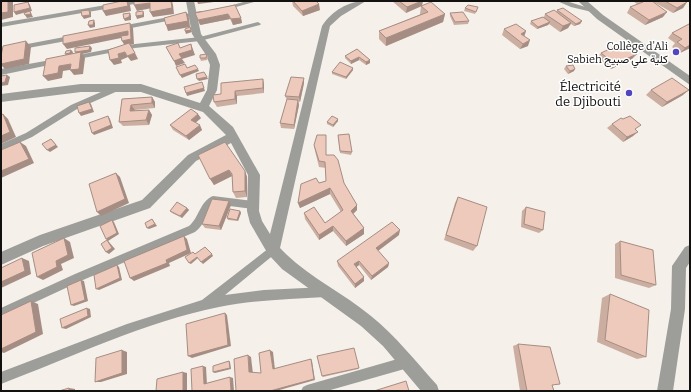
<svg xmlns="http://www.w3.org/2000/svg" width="691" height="392" font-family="Bitter,Vazirmatn,serif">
<rect width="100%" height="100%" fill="#f5f0ea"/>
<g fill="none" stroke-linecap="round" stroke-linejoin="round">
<g fill="#9d9d9a" fill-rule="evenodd">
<path d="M129,1H143L140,3L1,27V23Z"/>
<path d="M247,1H258L225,10L222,8Z"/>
<path d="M557,1H566L595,10L592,12L571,7Z"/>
<path d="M201,11L203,12V14L121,30L118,28L121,26Z"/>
<path d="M258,22L261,24L260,25L200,41L135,48L73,60L69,58L73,56L135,44L200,37Z"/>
<path d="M75,35H77V39L1,53V49Z"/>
<path d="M56,59H59V63L1,75V69Z"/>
<path d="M117,85L121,88L120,90L77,109L32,137L1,151V144L26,133L71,105Z"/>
<path d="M213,196L253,201L256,202L258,205L256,208L253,209L214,204C206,212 205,225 195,232L83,280L1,318V308L75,274L189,226C199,218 200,201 213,196Z"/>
<path d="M273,245L276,247L278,250L276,253L225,295L264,290L325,287L329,288L330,292L329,296L325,297C290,299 254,300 219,307C145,322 72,357 1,384V372L127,324L202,300Z"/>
<path d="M408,356L412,358L414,362L412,366L408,368L327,391H301L303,387L307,385Z"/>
</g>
<g fill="#9d9d9a" fill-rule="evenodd">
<path d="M186,1H194L201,34L216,54L220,65L217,90L209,106L233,127L260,175L259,211L262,221L270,234L322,26C332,11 348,1 366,1L341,16L330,26L280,248C306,276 342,292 371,316C396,336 416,362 437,385L439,391H421L383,346L361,326L282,269L268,254L250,223L247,211L248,175L231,143L196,161L150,208L43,246L1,265V252L40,235L142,200L188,155L226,135L203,112L141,92H81L1,102V94L81,84H141L200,103L207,90L210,65L206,55L192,34Z"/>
<path d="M578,1H587L603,15L690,76V85L597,19Z"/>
<path d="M690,245V262L686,268L685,309L673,391H657L671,309L672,266L685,247Z"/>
</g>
</g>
<g fill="#ccaea1">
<path d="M292,1L320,10L303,16L293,6Z"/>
<path d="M392,1H423L406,13Z"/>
<path d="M633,1H652L663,17L645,25L627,13L630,7L636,5L637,4Z"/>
<path d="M652,1H685L687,2L683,8L673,13Z"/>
<path d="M235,5L241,18L242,23L233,25L230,19L200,25Z"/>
<path d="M421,6L445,14L443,22L386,46L379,39V31L421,14H420Z"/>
<path d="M478,7L475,14L464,11L465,8Z"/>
<path d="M557,10L582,21L580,24L574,26L571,24L568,28L560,32L549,24L548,25L537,29L530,24L531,21L544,17L545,14L556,12Z"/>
<path d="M450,13L469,21L468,24L454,25L450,16Z"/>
<path d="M689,24L690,48L680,53L672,47L675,43L668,38L672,33Z"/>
<path d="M504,29L526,31L524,36L528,46L520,49L502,35Z"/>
<path d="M357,49L370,60V63L366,65L359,60L351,64L345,58V56Z"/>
<path d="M601,53L632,59L611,69L597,58Z"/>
<path d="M207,54L208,57L207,60L201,61L200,58Z"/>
<path d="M566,66L574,71L568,74L564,69Z"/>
<path d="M353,68V70L346,79L332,74V72Z"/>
<path d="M304,78V83L300,102L298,101L299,105L294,129L281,128L280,123L287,100L285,96Z"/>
<path d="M264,84V93L237,96V104L217,107L214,102L221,94Z"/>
<path d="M651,90L683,95L662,107L646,95Z"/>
<path d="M152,97L155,102V108L135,110L134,111L149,110L152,115L149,125L123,126L119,122L122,99Z"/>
<path d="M201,118L195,123L202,130L189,140L173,130L170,125Z"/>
<path d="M623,119L636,130L633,136L623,142L607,128L612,124Z"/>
<path d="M338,121L333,127L327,124V122Z"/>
<path d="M326,135V155L344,183L357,210L353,214L364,228V234L346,246L333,231L319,240L305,219L304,213L325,223L341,212L330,194L300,208L298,203L319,183L326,181V168L319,167L315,151L314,145Z"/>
<path d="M338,135L352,152L351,155L340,153Z"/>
<path d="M198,155L245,171L247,177V197L236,198L233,192L232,176L214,185Z"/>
<path d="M458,197L477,246L473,251L444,240L455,203Z"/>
<path d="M231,205L221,230L205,228L202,224Z"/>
<path d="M526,207L543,230L539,233L521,227L522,211Z"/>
<path d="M187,208L189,210L182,218L172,213L170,211Z"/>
<path d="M240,211L241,213L238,221L228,220L227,218Z"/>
<path d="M399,235L378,251L389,263L388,267L371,280L359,265L356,267L364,277V281L355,288L338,266L337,261Z"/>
<path d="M620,241L656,285L649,288L615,278V244Z"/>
<path d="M610,294L646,357L637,359L597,342L602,298Z"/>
<path d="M518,344L552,385L554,391H520L513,346Z"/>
<path d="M359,368L358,369L323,377L322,376Z"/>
</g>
<g fill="#a68d83">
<path d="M8,1H12L13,2V17L1,20V13Z"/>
<path d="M127,1L130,5L131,11L106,16L103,11Z"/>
<path d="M171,1H172L173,5L174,14L153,17L150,12Z"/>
<path d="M197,1H213L214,2L198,4Z"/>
<path d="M422,1H423L422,6L406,13L407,7Z"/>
<path d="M28,2L30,5L32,11H30L33,17L27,18L25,15L30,11L16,15L14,12Z"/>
<path d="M687,2L683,8L673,13L677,8Z"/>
<path d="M150,3L152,8L137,11L134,5Z"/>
<path d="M319,4L320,10L303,16L302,11Z"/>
<path d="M89,10L91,12V17L84,19L82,16Z"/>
<path d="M143,11L144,13V17L137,19L136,16Z"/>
<path d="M186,12L189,18L190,27L168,31L166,25Z"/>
<path d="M667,12L663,17L645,25L649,20Z"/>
<path d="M130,13L131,16V20L125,21L124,19Z"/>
<path d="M228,14L230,19L200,25L198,20Z"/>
<path d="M445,14L443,22L386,46V38Z"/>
<path d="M241,18L242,23L233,25L231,19Z"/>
<path d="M94,20L95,23V27L90,28L88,25Z"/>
<path d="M582,21L580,24L574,26L576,24Z"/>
<path d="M550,22L548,25L537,29L538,27Z"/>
<path d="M130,23L133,28L134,44L125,46L122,41L131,39Z"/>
<path d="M571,23L568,28L560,32L563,26Z"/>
<path d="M190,27L192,32L186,34L185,31Z"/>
<path d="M128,31L131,36L67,49L63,44Z"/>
<path d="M526,31L524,37L521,34Z"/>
<path d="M530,40L528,46L520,49L523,44Z"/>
<path d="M26,41L31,47L29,64L5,69L1,65V64Z"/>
<path d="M191,44L195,55L182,59L185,63L176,66L174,61L179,54Z"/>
<path d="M690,45V48L680,53L685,48Z"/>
<path d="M90,46L92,48L91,52L82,54L85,58L83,74L74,75L70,70L77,55L75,52Z"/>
<path d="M71,50L73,52L72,56H67L65,54Z"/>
<path d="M125,52L128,57L121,60L122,63L114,65L110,60L118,54Z"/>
<path d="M135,53L138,59L131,61L127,56Z"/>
<path d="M637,54L632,59L611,69L615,64Z"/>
<path d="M359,57V60L351,64V61Z"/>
<path d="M370,60V63L366,65V62Z"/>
<path d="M71,64L75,69L63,71L62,78L48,81L43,76L59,66Z"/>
<path d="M353,68V70L346,79V77Z"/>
<path d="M198,69L199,71L182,78L180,75Z"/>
<path d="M575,69L574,71L568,74L570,71Z"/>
<path d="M7,75L10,77L8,85L1,86V83Z"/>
<path d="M207,77L208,79L199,81L197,79Z"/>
<path d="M304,78V83L300,102L299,97Z"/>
<path d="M263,79L264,84V93L263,88Z"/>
<path d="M202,82L205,91L187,96L186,93Z"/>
<path d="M689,90L683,95L662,107L667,102Z"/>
<path d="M235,91L237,96V104L235,99Z"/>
<path d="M152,97L155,102V108L152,103Z"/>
<path d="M298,100L299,105L294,129V125Z"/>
<path d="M89,102L91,104L94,112L81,116L79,113Z"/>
<path d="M131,105L135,110L134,116L130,111Z"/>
<path d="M149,110L152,115L149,125L146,120Z"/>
<path d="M3,114L8,119L16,137L1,144Z"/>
<path d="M198,114L201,118L193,125L191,120Z"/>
<path d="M108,116L110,119L113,128L94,135L92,133Z"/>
<path d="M338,119V121L333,127V125Z"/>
<path d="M200,125L202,130L189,140L186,136Z"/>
<path d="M638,132L633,136L623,142L627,137Z"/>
<path d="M51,139L58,147L50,152L47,150Z"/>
<path d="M20,142L26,146L34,163L1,178V171Z"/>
<path d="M229,170L232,176L214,185L210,179Z"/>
<path d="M245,171L247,177V197L245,191Z"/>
<path d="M116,173L120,177L129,203L101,216L97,212Z"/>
<path d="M330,188V194L300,208L298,203Z"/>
<path d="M229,201L231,205L221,230L219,226Z"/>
<path d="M357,205V210L351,216V211Z"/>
<path d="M187,208L189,210L182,218L180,216Z"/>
<path d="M240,211L241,213L238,221L237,220Z"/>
<path d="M152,219L157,226L149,229L147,228Z"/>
<path d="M112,220L114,222L119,234L108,241L106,239Z"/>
<path d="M333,226V231L319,240V235Z"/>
<path d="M364,228V234L346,246V241Z"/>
<path d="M400,230L399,235L375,253L376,248Z"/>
<path d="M184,236L187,239L191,253L169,263L170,266L134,281L130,278L166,260Z"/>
<path d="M64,238L70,242L74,258L61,264L63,270L43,280L37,277L56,261Z"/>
<path d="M107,240L109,242L115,249L109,254L106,252Z"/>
<path d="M212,254L213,256L203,264L201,262Z"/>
<path d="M197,257L198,258L191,264L189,263Z"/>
<path d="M22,258L29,261L31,274L1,288V282Z"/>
<path d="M359,261V265L354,269V264Z"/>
<path d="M389,263L388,267L371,280L372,276Z"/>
<path d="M117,265L119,267L122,280L99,290L96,289Z"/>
<path d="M364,277V281L355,288V284Z"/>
<path d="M81,280L84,281L88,301L74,306L71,305Z"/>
<path d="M31,301L38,304L43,334L4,353L1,352V349Z"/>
<path d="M87,308L90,309L91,317L66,329L62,328Z"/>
<path d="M225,313L227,315L231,346L192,358L188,356Z"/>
<path d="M122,350L127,352V374L101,382H95Z"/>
<path d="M270,350L273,352L275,370L273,369Z"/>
<path d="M248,355L251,357L253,374L249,372Z"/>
<path d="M311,359L312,361L315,380L276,391H270Z"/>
<path d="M229,361L230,362L231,369L215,373L213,372Z"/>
<path d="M203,366L206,367L207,385L204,384Z"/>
<path d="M183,372L187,373V391H183Z"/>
<path d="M230,377L233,378L234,391H231Z"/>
<path d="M69,388L75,389V391H69Z"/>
</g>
<g fill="#edcabb" stroke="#a68d83">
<path d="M1,1H8V12L1,13Z"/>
<path d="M122,1H127L128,6L103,11V5Z"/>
<path d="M134,1H171L172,8L150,12V3L134,5Z"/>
<path d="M293,1H316L319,4L302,11Z"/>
<path d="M399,1H422L407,7Z"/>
<path d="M640,1H652L667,12L649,20L630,7L643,2Z"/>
<path d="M665,1H685L687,2L677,8Z"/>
<path d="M28,2L30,8L14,12V5Z"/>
<path d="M431,2L445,14L386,38L379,31L428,12L421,6Z"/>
<path d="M235,5L241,18L231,19L228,14L198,20L195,13Z"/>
<path d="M468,5L478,7L476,12L465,8Z"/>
<path d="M563,8L582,21L576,24L557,10Z"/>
<path d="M89,10L90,15L82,16L81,11Z"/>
<path d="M554,10L571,23L563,26L545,14Z"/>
<path d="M30,11L31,14L25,15L24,13Z"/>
<path d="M143,11V15L136,16V12Z"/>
<path d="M186,12L188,21L166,25L164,18Z"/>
<path d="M463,12L469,21L455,22L450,13Z"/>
<path d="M130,13L129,17L124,19L123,14Z"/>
<path d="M543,17L550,22L538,27L531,21Z"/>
<path d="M94,20L93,25H88L89,21Z"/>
<path d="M130,23L131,39L122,41L121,36L128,35V31L63,44V36Z"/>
<path d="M516,24L526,31L521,34L530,40L523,44L504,29Z"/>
<path d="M689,24L690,25V45L685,48L677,42L682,39L672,33Z"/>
<path d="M190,27L191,30L185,31V29Z"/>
<path d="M26,41L24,59L1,64V56L3,46Z"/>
<path d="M129,43L135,53L127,56L125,52L118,54L119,58L110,60L108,50Z"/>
<path d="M178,43L180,48L191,44L192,50L179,54L182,58L174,61L166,47Z"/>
<path d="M622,43L637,54L615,64L601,53Z"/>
<path d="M90,46L89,50L75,52V48Z"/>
<path d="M357,49L370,60L366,62L359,57L351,61L345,56Z"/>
<path d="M71,50L70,53L65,54L66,51Z"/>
<path d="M81,52L79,69L70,70L71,64L59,66L58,73L43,76L46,59Z"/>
<path d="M207,54L206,58H200V55Z"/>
<path d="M340,62L353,68L346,77L332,72Z"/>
<path d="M185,64L187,68L195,65L198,69L180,75L176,67Z"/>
<path d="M573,65L575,69L570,71L566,66Z"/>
<path d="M204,72L207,77L197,79L196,74Z"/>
<path d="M7,75L5,82L1,83V76Z"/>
<path d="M291,77L304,78L299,97L285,96Z"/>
<path d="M672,78L689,90L667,102L651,90Z"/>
<path d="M263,79V88L235,91V99L214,102L213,95L221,94V83Z"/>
<path d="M202,82L204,88L186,93L184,87Z"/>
<path d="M152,97V103L131,105L130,111L149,110L146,120L119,122L122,99Z"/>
<path d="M287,99L298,100L294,125L280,123Z"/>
<path d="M89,102L92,109L79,113L77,106Z"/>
<path d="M191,109L198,114L191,120L200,125L186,136L170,125Z"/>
<path d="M3,114L10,132L1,136V115Z"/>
<path d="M108,116L111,125L92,133L89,123Z"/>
<path d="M332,116L338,119L333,125L327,122Z"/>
<path d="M630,116L641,125L635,129L638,132L627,137L612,124L621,118L623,119Z"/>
<path d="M349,134L352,152L340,151L338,135Z"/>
<path d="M317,135H326V155H334L338,160L344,183L357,205L351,211L364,228L346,241L333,226L319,235L304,213L314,207L325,223L343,210L330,188L298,203L301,184L316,178L319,183L326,181L325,162L319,161L314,145Z"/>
<path d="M51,139L56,145L47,150L42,144Z"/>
<path d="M20,142L29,159L1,171V150Z"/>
<path d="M225,142L245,171V191L233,192L232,174L229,170L210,179L198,155Z"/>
<path d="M116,173L125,199L97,212L89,184Z"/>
<path d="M458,197L487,207L477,246L446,235Z"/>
<path d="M212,199L229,201L219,226L202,224Z"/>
<path d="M177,202L187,208L180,216L170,211Z"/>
<path d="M526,207L545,212L543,230L524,224Z"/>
<path d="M230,209L240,211L237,220L227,218Z"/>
<path d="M152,219L155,224L147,228L145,223Z"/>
<path d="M112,220L117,233L106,239L100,226Z"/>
<path d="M392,222L400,230L376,248L389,263L372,276L359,261L354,264L364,277L355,284L337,261Z"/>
<path d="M184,236L187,250L166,260L167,263L130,278L124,261Z"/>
<path d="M64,238L68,255L56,261L57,267L37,277L32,253Z"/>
<path d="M107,240L112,248L106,252L101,244Z"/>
<path d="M620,241L653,250L656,285L621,275Z"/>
<path d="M205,247L212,254L201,262L197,257L189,263L185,257L193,252L195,254Z"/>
<path d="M22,258L25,271L1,282V268Z"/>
<path d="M117,265L120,278L96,289L94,275Z"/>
<path d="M81,280L85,300L71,305L67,286Z"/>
<path d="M610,294L649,310L646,357L605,340Z"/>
<path d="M31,301L36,332L1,349V315Z"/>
<path d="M87,308L88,316L62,328L60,319Z"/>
<path d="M225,313L228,345L188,356L186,324Z"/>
<path d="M518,344L550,347L560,384L552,385L554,391H527Z"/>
<path d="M354,348L359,368L322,376L317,356Z"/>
<path d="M122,350V373L95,382L96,358Z"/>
<path d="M270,350L273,369L311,359L314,379L270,391H236L234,359L248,355L249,372L261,373L259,353Z"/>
<path d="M229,361L230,368L213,372V366Z"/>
<path d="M203,366L204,384L230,377L231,391H192L191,369Z"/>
<path d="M183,372V391H156L157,379Z"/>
<path d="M406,381L409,391H374Z"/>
<path d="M69,388V391H59Z"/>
</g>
<g fill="#5146be" stroke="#fff" stroke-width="1.5">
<circle cx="676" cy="52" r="4"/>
<circle cx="629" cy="93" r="4"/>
</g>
<g text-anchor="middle" stroke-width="3" stroke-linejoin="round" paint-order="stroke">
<g font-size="11" fill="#131210" stroke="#fff" text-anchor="end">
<text x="668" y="50">Collège d'Ali<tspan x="668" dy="13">Sabieh كلية علي صبيح</tspan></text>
</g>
<g font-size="13" fill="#131210" stroke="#fff" text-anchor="end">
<text x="621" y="91">Électricité<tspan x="621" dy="15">de Djibouti</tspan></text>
</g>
</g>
<rect width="691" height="392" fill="none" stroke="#131210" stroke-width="4"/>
</svg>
